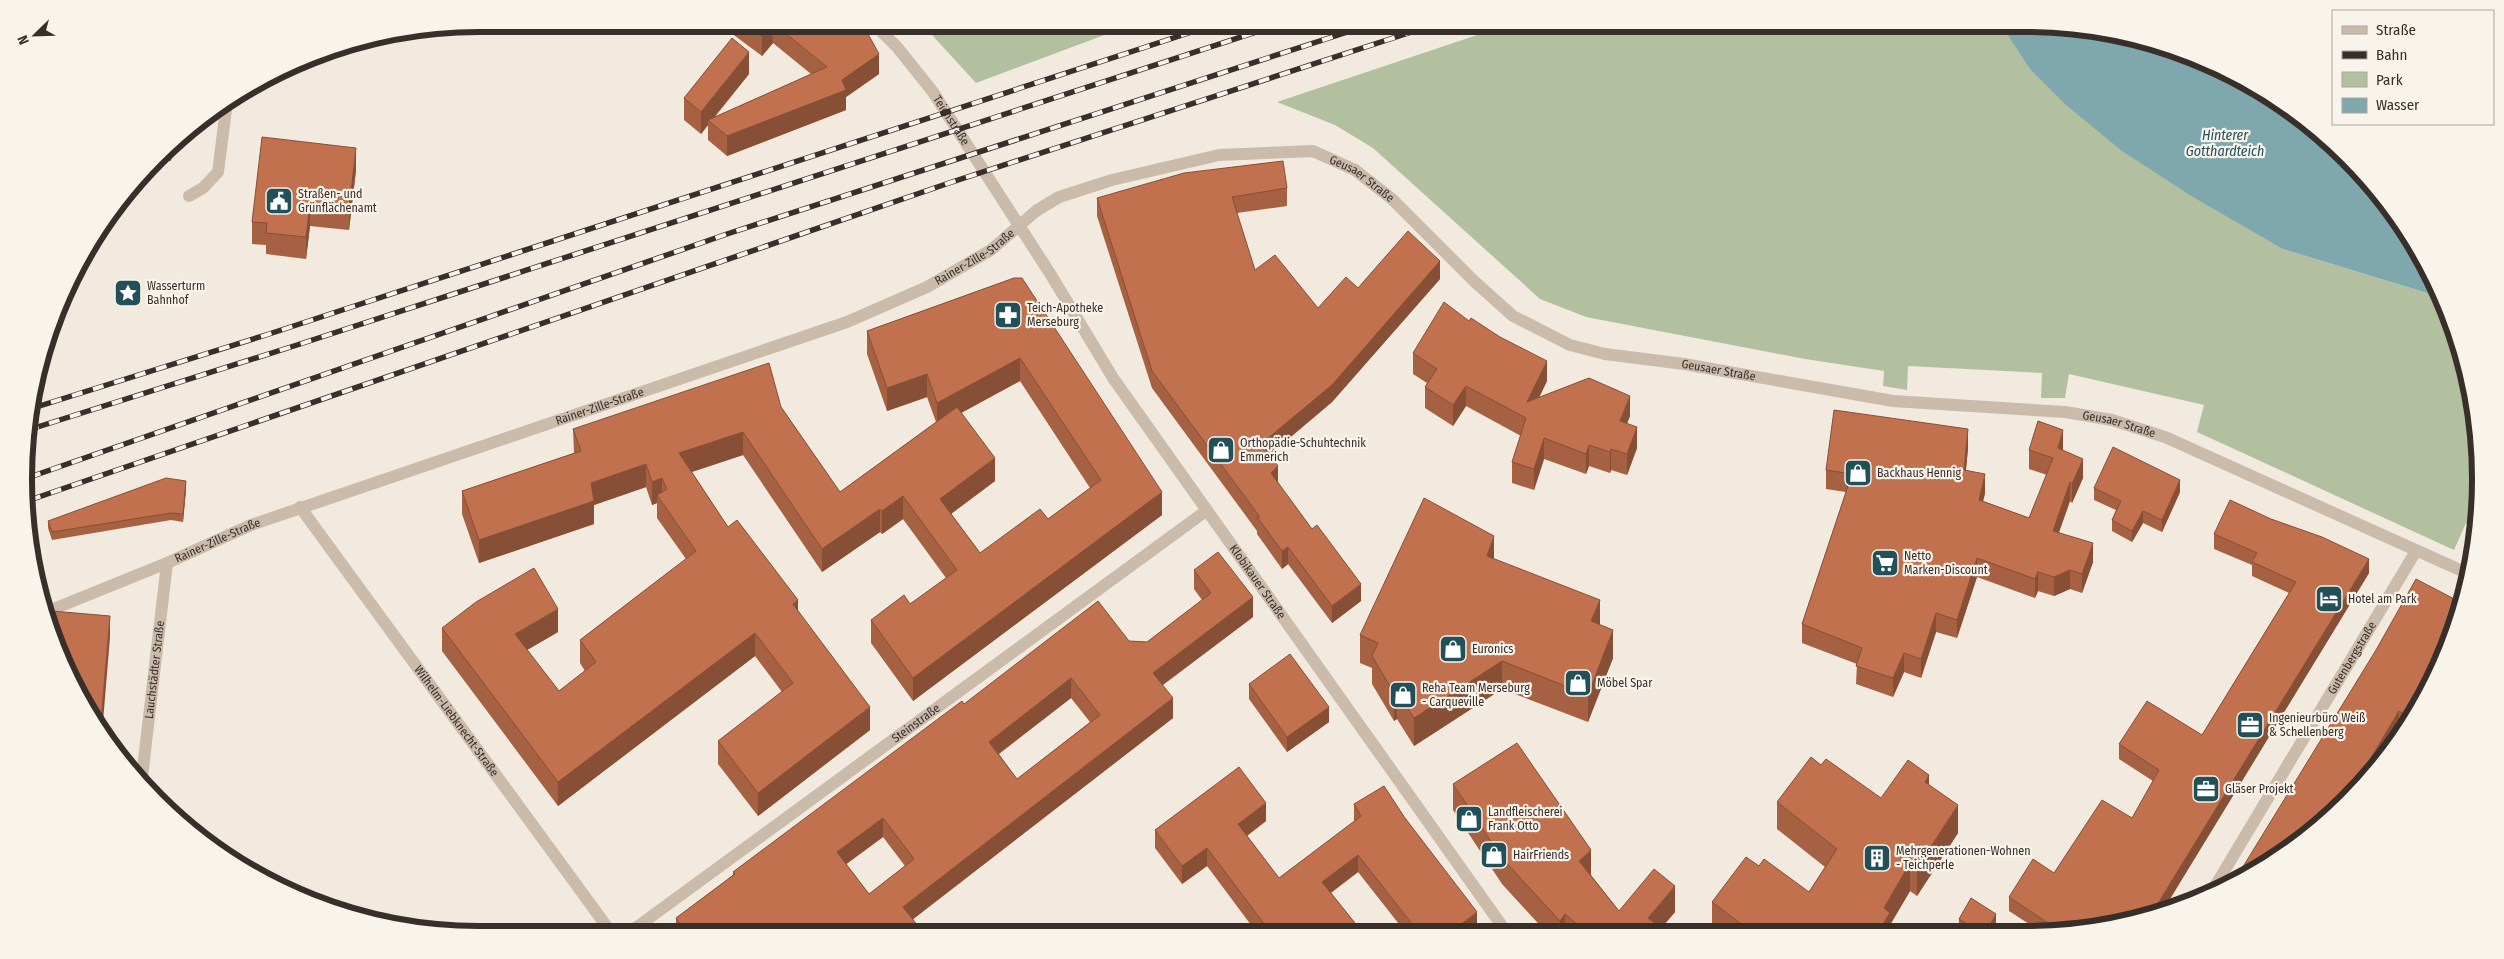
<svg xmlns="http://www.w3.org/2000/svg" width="2504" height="959" font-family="'Fira Sans Condensed',sans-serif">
<rect width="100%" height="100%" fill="#f2eade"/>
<g fill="#b3c09f">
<path d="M922,24H1134L976,83Z"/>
<path d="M1510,24H2003L2005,31L2029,68L2283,249L2440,297L2456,333L2476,420L2479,510L2476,527L2466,523L2454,550L2197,432L2204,405L2069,374L2065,398H2041L2042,373L1908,366L1907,390L1883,386L1884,371L1805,359L1586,317L1540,299L1373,148L1335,125L1277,102Z"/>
</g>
<path fill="#7ea8ae" d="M2003,24H2025L2143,39L2226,71L2302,118L2367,179L2419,252L2440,297L2283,249L2193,197L2122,151L2066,105L2029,68L2005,31Z"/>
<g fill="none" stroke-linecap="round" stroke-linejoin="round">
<g stroke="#cabbab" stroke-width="12">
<path id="s1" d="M874,24L897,47L933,92L1051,275L1113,378L1507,933"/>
<path d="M189,196L203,188L218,172L227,102"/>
<path id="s2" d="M300,507L613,935"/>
<path id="s3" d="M46,612L167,563L251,525L847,322L927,287L991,250L1036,211L1059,197L1112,180L1219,155L1313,151L1355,170L1392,199L1475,282L1513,316L1570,345L1605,354L1684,364L1893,401L2065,412L2112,420L2165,437L2469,574"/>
<path id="s4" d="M142,777L167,563"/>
<path id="s5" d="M2211,893L2416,551"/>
<path id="s6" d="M626,935L1206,511"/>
</g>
<g stroke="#382f2a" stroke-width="5.5">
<g id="rail">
<path d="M30,409L269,334L1216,24"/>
<path d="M28,430L297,345L1281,24"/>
<path d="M30,477L727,234L1372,24"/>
<path d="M30,500L949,183L1436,24"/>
</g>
</g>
<use href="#rail" stroke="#f9f4eb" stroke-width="4" stroke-dasharray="11" stroke-linecap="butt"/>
</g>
<g fill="#a66142" fill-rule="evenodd">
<path d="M719,24H858L879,74L846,97V110L727,156L708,140V125L701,134L684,120V98L749,74L714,118L811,74L773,43L762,56Z"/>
<path d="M173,144L171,161L161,159Z"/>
<path d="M356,170L349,230L310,226L306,259L266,254V245L252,244V222Z"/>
<path d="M1287,188V206L1237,213L1255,270L1318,308L1358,288L1440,279L1332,402L1269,455L1278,483L1361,601L1332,623L1288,564L1282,569L1257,534V531L1152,388L1097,216V198Z"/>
<path d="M1014,278L1162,515L913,701L871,643V620L910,604L946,578L903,519L882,534L880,532L822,572L743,455L692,472L728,527L798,611L870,730L758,816L718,764V741L782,692L755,656L558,806L442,651V628L558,632L527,650L559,691L585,671L580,663V640L686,559L657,518V503L652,505L646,487L594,505V524L479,563L462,514V491L574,453L573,429L781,407L840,492L936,422L927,397L887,411L867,354V331ZM1020,381L1090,488L1048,519L980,553L951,514L995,481L961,413Z"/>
<path d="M1413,353L1547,381L1539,397L1630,416L1627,423L1637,448L1627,475L1611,470L1610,473L1589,466L1586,474L1544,459L1534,490L1512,483V462L1521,436L1466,406L1453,426L1425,408V387L1427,383L1413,374Z"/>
<path d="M1968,448L1966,470L1985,493L1983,501L2029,518L2047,475L2029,469V450L2063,449V450L2083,478L2072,503L2070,501L2059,532L2093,562L2082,593L2070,589L2054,596L2038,591L2035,598L1977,577L1957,638L1936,632L1921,678L1904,672L1893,697L1856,684L1857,664L1802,643V624L1846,492L1826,489V470Z"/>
<path d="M2094,488L2180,492L2162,532L2143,523L2132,542L2112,531V520L2116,510L2094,500Z"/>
<path d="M186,489L183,522L171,520L52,540L48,528V521Z"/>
<path d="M2214,534L2369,573L2165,907L2084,931H2040L2009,911V897L2054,873L2132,818L2153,781L2119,759V744L2202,735L2289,593L2252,576V565L2214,549Z"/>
<path d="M1494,559L1600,625L1613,658L1588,722L1502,689L1414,746L1397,719L1394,721L1372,684V668L1360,663V635Z"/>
<path d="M1194,570L1253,617L1163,685L1173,718L913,919L921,934L676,935V918L733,875V872L964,704L1129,641L1147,642L1202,600L1194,589ZM1071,698L1090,722L1017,779L999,754ZM883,837L905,866L869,894L846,864Z"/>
<path d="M2462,603L2405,730L2399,726L2325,822Z"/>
<path d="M1249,684L1329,722L1287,752L1249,699Z"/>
<path d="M1821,765L1881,798L1929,785L1958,833L1917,896L1910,891L1890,925V932H1716L1712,929V902L1759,866L1809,892L1825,867L1777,829V802Z"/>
<path d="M1453,784L1591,875L1619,911L1675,912L1661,928L1666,932L1547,933L1502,884L1453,810Z"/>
<path d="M1354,804L1405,818L1477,930L1473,933H1406L1358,872L1331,893L1363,933H1257L1207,866L1182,884L1155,848V830L1266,821L1247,836L1279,878L1354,822Z"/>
<path d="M1959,919L1996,922L1990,932H1967L1959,927Z"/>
</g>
<g fill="#874f36">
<path d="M772,24L773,43L762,56V36Z"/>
<path d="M749,52V74L710,122L708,120V125L701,134V112Z"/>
<path d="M879,54V74L846,97V110L727,156V136L842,80Z"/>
<path d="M173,144L171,161V146Z"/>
<path d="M356,148V170L349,230V209Z"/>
<path d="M310,204V226L306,259V237Z"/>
<path d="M1440,261V279L1332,402L1261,462V444Z"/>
<path d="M1020,358V381L937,426V403Z"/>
<path d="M1547,361V381L1527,423V402Z"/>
<path d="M927,374V397L887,411V388Z"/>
<path d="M1466,386V406L1453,426V405Z"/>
<path d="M1630,396V416L1620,442V421Z"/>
<path d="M1637,427V448L1627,475V454Z"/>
<path d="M1968,429V448L1964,489V470Z"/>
<path d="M2063,430V449L2058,467V448Z"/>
<path d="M743,432V455L679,476V453Z"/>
<path d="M1544,438V459L1534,490V469Z"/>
<path d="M1589,445V466L1586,474V454Z"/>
<path d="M1611,449V470L1610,473V452Z"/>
<path d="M995,458V481L940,522V499Z"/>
<path d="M2083,459V478L2072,503V484Z"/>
<path d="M646,464V487L594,505V524L479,563V540L591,483Z"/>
<path d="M1278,466V484L1271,473Z"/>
<path d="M1985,474V493L1979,519V500Z"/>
<path d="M662,478V501L657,495V503L652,505V482Z"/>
<path d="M2180,480V492L2162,532V520Z"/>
<path d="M186,481V489L183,522V514Z"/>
<path d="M2070,482V501L2053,549V531Z"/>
<path d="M1162,492V515L913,701V678Z"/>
<path d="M903,496V519L882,534V511Z"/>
<path d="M880,509V532L822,572V549Z"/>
<path d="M2143,511V523L2132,542V531Z"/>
<path d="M1494,536V563L1487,556Z"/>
<path d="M2093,543V562L2082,593V574Z"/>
<path d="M1288,547V564L1282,569V551Z"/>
<path d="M1977,558V577L1957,638V620Z"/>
<path d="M2369,559V573L2165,907L2154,910Z"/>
<path d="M2070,570V589L2054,596V577Z"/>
<path d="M2038,572V591L2035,598V579Z"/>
<path d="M1361,584V601L1332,623V606Z"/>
<path d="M1253,597V617L1153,692V673Z"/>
<path d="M798,600V623L793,604Z"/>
<path d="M1600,600V628L1591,621Z"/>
<path d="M558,609V632L515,657V634Z"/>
<path d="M1936,613V632L1921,678V659Z"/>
<path d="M110,616V637L102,734L100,732Z"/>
<path d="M1613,630V658L1588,722V695Z"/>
<path d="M755,633V656L558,806V782Z"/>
<path d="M1904,653V672L1893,697V678Z"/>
<path d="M1502,661V689L1414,746V718Z"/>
<path d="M1071,678V698L989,761V742Z"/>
<path d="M1397,691V719L1394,721V693Z"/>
<path d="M1173,698V718L903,927V907Z"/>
<path d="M870,707V730L758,816V793Z"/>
<path d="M1329,707V722L1287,752V737Z"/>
<path d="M2399,711V726L2377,763L2348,796Z"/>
<path d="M1929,775V802L1925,782Z"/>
<path d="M1266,803V821L1238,842V824Z"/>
<path d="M1958,805V833L1917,896V868Z"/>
<path d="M883,818V837L837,871V852Z"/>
<path d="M1207,848V866L1182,884V866Z"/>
<path d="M1591,850V877L1579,861Z"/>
<path d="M1358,855V872L1322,899V882Z"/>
<path d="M1910,863V891L1890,925V932H1878L1884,908Z"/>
<path d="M1675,886V912L1658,932L1648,918Z"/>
<path d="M1477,912V930L1473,933H1450Z"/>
<path d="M1565,914V933H1560V921Z"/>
<path d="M1996,914V922L1990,932H1986Z"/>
<path d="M921,930V934H915Z"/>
</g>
<g fill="#c1714d" stroke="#874f36" fill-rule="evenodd">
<path d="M745,24H772L762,36Z"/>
<path d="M774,24H858L867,32L879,54L842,80L846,90L727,136L708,120L827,67Z"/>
<path d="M732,38L749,52L701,112L684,98Z"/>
<path d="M262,137L356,148L349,209L310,204L306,237L266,233L267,223L252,222Z"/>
<path d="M1283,161L1287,188L1232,197L1255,270L1275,255L1318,308L1346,277L1358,288L1408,231L1440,261L1332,385L1261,444L1278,466L1271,473L1312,529L1317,525L1361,584L1332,606L1288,547L1282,551L1257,517H1260L1152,371L1097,198L1184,173Z"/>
<path d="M1014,278H1022L1162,492L913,678L871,620L904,595L910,604L957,570L903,496L882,511L880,509L822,549L743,432L679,453L728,527L737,520L798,600L793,604L870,707L758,793L718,741L793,683L755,633L558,782L442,628L476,602L534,568L558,609L515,634L559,691L596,662L580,640L696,551L657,495L667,489L662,478L652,482L646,464L591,483L594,501L479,540L462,491L581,451L573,429L769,363L781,407L840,492L957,407L995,458L940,499L980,553L1040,509L1048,519L1101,480L1020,358L937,403L927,374L887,388L867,331Z"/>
<path d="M1444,302L1469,321L1471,318L1500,337L1547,361L1527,402L1589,378L1630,396L1620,421L1637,427L1627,454L1611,449L1610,452L1589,445L1586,454L1544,438L1534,469L1512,462L1526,418L1466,386L1453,405L1425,387L1437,369L1413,353Z"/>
<path d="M1834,410L1968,429L1964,470L1985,474L1979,500L2029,518L2053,458L2029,450L2038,421L2063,430L2058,448L2083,459L2072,484L2070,482L2053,531L2093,543L2082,574L2070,570L2054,577L2038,572L2035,579L1977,558L1957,620L1936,613L1921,659L1904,653L1893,678L1856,666L1862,648L1802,624L1852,474L1826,470Z"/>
<path d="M2113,447L2180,480L2162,520L2143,511L2132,531L2112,520L2121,501L2094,488Z"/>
<path d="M166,478L186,481L183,514L171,513L52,532L48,521Z"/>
<path d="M1424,498L1494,536L1487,556L1600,600L1591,621L1613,630L1588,695L1502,661L1414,718L1397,691L1394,693L1372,656L1378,643L1360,635Z"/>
<path d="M2230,500L2271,519L2322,537L2369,559L2154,910L2084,931H2047L2051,925L2009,897L2033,859L2054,873L2102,800L2132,818L2159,770L2119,744L2147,701L2202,735L2296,582L2252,562L2257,553L2214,534Z"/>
<path d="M1218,552L1253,597L1153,673L1173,698L903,907L921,930L915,934L688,935L676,918L735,874L733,872L962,701L964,704L1098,601L1129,641L1147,642L1211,593L1194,570ZM1071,678L1100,715L1017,779L989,742ZM883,818L914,859L869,894L837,852Z"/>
<path d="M2416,579L2462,603L2410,718L2399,711L2348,796L2325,822L2233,883L2376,650Z"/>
<path d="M52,611L110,616L100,732L58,654L47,618L51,617Z"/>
<path d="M1290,654L1329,707L1287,737L1249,684Z"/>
<path d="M1517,743L1591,850L1579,861L1619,911L1654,869L1675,886L1648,918L1666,932L1587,933L1565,914L1560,921L1502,858L1453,784Z"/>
<path d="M1811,757L1821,765L1826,759L1881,798L1908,760L1929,775L1925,782L1958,805L1917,868L1910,863L1884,908L1890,913L1878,932H1752L1712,902L1746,857L1759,866L1764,859L1809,892L1837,849L1777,802Z"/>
<path d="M1239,767L1266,803L1238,824L1279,878L1361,816L1354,804L1384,786L1405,818L1477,912L1450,933H1411L1416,929L1358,855L1322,882L1363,933H1271L1207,848L1182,866L1155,830Z"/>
<path d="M1971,898L1996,914L1986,932H1980L1959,919Z"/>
</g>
<defs>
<g id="civic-square" transform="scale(1.4375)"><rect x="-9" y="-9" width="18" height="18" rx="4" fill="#215058" stroke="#f9f4eb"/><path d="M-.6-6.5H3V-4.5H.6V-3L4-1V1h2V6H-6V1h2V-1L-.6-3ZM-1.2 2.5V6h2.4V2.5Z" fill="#fff"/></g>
<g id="sight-square" transform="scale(1.4375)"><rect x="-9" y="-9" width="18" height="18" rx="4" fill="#215058" stroke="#f9f4eb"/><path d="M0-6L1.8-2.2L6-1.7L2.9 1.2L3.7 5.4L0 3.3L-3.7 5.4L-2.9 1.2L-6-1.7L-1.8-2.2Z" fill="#fff"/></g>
<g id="pharmacy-square" transform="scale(1.4375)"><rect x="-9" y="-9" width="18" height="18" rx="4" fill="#215058" stroke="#f9f4eb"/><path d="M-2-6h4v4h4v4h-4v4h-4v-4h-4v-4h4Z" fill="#fff"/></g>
<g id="shop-square" transform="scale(1.4375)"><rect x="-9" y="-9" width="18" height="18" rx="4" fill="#215058" stroke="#f9f4eb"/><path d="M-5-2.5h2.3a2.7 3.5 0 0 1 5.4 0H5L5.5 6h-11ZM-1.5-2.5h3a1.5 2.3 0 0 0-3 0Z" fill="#fff"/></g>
<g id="supermarket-square" transform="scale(1.4375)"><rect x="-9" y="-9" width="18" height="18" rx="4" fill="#215058" stroke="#f9f4eb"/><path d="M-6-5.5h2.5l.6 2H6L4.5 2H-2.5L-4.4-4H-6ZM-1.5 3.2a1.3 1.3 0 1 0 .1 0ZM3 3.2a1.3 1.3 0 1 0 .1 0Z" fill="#fff"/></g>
<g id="hotel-square" transform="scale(1.4375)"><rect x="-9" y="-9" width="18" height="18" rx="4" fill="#215058" stroke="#f9f4eb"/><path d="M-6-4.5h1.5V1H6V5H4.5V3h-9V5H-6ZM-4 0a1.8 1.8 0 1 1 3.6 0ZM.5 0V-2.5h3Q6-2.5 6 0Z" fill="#fff"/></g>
<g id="office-square" transform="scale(1.4375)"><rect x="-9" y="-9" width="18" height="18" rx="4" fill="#215058" stroke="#f9f4eb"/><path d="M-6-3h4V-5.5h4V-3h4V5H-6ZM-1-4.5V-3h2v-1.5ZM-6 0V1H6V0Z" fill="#fff"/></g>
<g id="building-square" transform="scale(1.4375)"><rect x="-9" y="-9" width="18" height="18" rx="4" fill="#215058" stroke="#f9f4eb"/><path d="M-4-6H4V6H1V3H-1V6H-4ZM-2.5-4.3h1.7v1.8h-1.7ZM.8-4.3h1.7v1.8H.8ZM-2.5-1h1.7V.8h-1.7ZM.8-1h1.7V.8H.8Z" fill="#fff"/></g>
</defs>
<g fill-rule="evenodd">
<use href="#civic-square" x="279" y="201"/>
<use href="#sight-square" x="128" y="293"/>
<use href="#pharmacy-square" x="1008" y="315"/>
<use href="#shop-square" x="1221" y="450"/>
<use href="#shop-square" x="1858" y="473"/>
<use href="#supermarket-square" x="1885" y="563"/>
<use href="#hotel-square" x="2329" y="599"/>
<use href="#shop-square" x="1453" y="649"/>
<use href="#shop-square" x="1578" y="683"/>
<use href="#shop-square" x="1403" y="695"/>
<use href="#office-square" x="2250" y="725"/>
<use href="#office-square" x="2206" y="789"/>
<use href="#shop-square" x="1469" y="819"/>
<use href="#shop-square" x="1494" y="855"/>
<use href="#building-square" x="1877" y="858"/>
</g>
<g text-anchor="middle" stroke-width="4.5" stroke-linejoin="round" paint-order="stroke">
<g font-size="12" fill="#382f2a" stroke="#f9f4eb">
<text dy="4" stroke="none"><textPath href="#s1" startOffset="124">Teichstraße</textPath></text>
<text dy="4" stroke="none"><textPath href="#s3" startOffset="1416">Geusaer Straße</textPath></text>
<text dy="4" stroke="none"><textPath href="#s3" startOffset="996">Rainer-Zille-Straße</textPath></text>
<text dy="4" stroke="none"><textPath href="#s3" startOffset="1836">Geusaer Straße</textPath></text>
<text dy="4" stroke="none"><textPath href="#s3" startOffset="591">Rainer-Zille-Straße</textPath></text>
<text dy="4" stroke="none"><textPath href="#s3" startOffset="2241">Geusaer Straße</textPath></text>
<text dy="4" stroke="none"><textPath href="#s3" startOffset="186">Rainer-Zille-Straße</textPath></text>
<text dy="4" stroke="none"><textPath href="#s1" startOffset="678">Klobikauer Straße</textPath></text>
<text dy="4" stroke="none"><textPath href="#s5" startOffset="274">Gutenbergstraße</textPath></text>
<text dy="4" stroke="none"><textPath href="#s4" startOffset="108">Lauchstädter Straße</textPath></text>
<text dy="4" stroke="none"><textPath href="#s2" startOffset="265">Wilhelm-Liebknecht-Straße</textPath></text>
<text dy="4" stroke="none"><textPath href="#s6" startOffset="359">Steinstraße</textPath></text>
</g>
<g font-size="12" fill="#382f2a" stroke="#f9f4eb" text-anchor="start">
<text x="298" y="198">Straßen- und<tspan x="298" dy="14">Grünflächenamt</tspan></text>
<text x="147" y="290">Wasserturm<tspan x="147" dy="14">Bahnhof</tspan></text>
<text x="1027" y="312">Teich-Apotheke<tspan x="1027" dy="14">Merseburg</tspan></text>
<text x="1240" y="447">Orthopädie-Schuhtechnik<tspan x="1240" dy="14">Emmerich</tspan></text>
<text x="1877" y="477">Backhaus Hennig</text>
<text x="1904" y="560">Netto<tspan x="1904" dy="14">Marken-Discount</tspan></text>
<text x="2348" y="603">Hotel am Park</text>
<text x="1472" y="653">Euronics</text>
<text x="1597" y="687">Möbel Spar</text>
<text x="1422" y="692">Reha Team Merseburg<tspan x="1422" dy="14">- Carqueville</tspan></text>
<text x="2269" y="722">Ingenieurbüro Weiß<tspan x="2269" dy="14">&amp; Schellenberg</tspan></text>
<text x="2225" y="793">Gläser Projekt</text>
<text x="1488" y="816">Landfleischerei<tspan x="1488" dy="14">Frank Otto</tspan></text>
<text x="1896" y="855">Mehrgenerationen-Wohnen<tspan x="1896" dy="14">- Teichperle</tspan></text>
<text x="1513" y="859">HairFriends</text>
</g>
<g font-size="14" font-style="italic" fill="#215058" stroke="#f9f4eb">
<text x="2225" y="140">Hinterer<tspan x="2225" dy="16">Gotthardteich</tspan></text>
</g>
</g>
<path d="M0 0H2504V959H0ZM479 32H2025A447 447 0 0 1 2472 479V479A447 447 0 0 1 2025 926H479A447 447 0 0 1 32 479V479A447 447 0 0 1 479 32Z" fill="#f9f4eb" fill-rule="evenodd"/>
<path fill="none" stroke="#382f2a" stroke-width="6" d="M479 32H2025A447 447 0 0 1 2472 479V479A447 447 0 0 1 2025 926H479A447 447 0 0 1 32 479V479A447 447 0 0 1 479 32Z"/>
<rect x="2332" y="10" width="162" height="115" fill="#f9f4eb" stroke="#aca59e"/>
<rect x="2342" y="26" width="25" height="8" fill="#cabbab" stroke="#aca59e"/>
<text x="2376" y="35" font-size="15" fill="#382f2a">Straße</text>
<rect x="2342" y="51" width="25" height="8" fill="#382f2a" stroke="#aca59e"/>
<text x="2376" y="60" font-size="15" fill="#382f2a">Bahn</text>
<rect x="2342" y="72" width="25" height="15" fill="#b3c09f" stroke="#aca59e"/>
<text x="2376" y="85" font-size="15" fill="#382f2a">Park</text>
<rect x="2342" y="98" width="25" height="15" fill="#7ea8ae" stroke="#aca59e"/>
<text x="2376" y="110" font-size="15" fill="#382f2a">Wasser</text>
<g transform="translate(35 35) rotate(247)" stroke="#f9f4eb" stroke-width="4" paint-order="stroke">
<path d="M0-4L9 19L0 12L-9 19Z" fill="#382f2a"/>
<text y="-8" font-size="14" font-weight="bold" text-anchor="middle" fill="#382f2a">N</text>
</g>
</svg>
